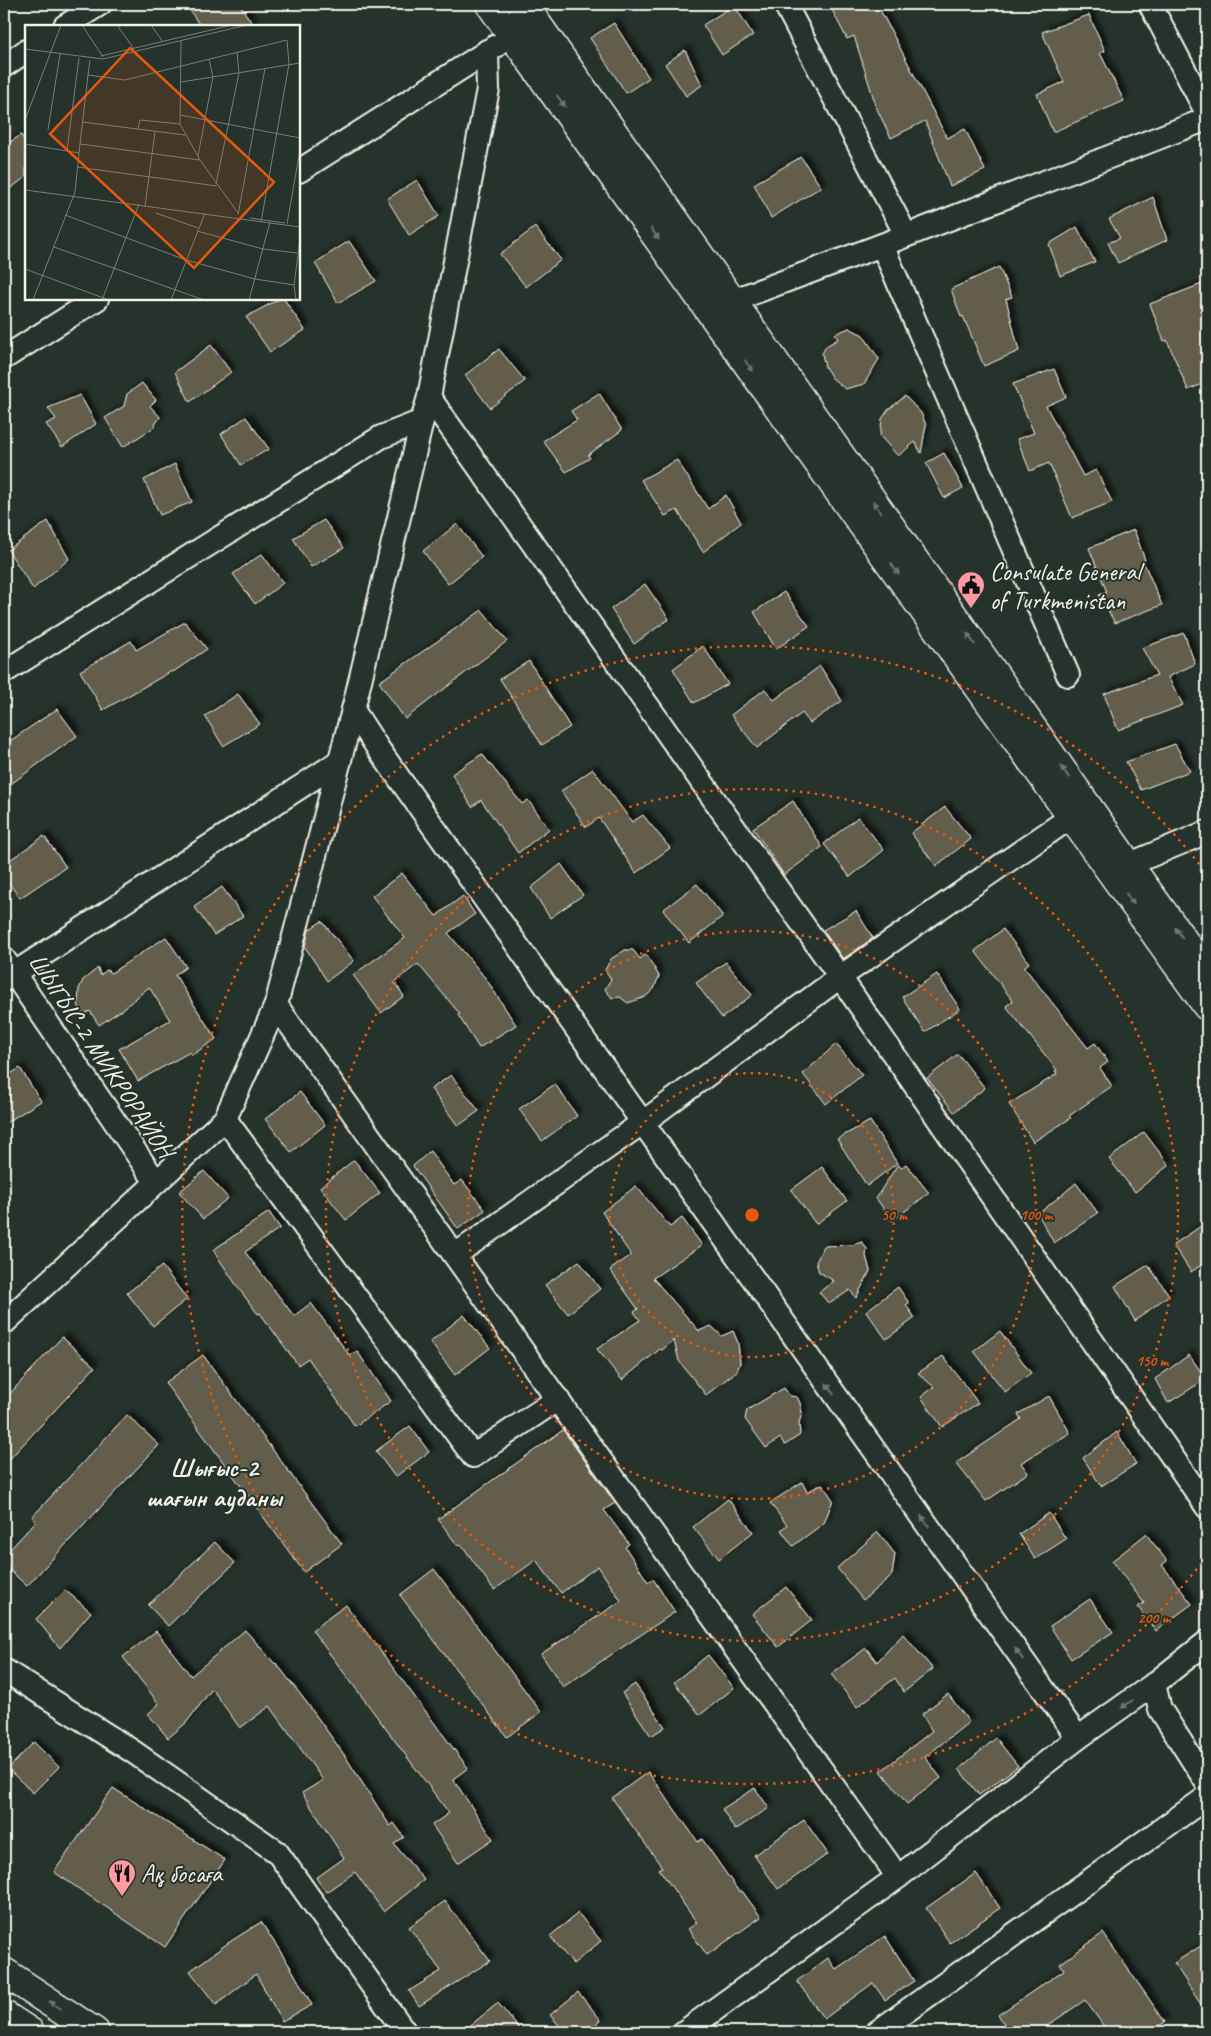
<svg xmlns="http://www.w3.org/2000/svg" width="1211" height="2036" font-family="Caveat,sans-serif">
<defs>
<filter id="shadow"><feDropShadow dx="4.5" dy="-4.5" stdDeviation="2.5" flood-color="#0009"/></filter>
</defs>
<rect width="100%" height="100%" fill="#26332d"/>
<filter id="ink" filterUnits="userSpaceOnUse"><feTurbulence type="fractalNoise" baseFrequency=".02" numOctaves="2"/><feDisplacementMap in="SourceGraphic" scale="10" xChannelSelector="R" yChannelSelector="G"/><feConvolveMatrix kernelMatrix="1 2 1 2 8 2 1 2 1" color-interpolation-filters="sRGB"/></filter>
<g filter="url(#ink)">
<g fill="#635d4c" stroke="#f4f1e8" filter="url(#shadow)">
<path d="M186,4H239L254,26H200Z"/>
<path d="M829,4H877L947,138L965,129L985,170L950,186L925,121L891,138L877,109L854,36L847,39Z"/>
<path d="M734,5L753,35L722,55L703,25Z"/>
<path d="M1089,15L1105,51L1100,53L1124,101L1053,132L1037,94L1064,82L1042,32Z"/>
<path d="M614,23L649,78L626,93L590,38Z"/>
<path d="M685,50L702,85L686,96L665,64Z"/>
<path d="M21,135L26,143V177L4,193V146Z"/>
<path d="M801,157L821,187L771,218L754,184Z"/>
<path d="M417,180L439,216L409,235L387,199Z"/>
<path d="M1153,197L1167,240L1118,263L1108,243L1120,238L1109,219Z"/>
<path d="M535,227L561,260L526,287L500,254Z"/>
<path d="M1077,227L1095,262L1060,276L1049,244Z"/>
<path d="M349,241L376,281L338,303L315,263Z"/>
<path d="M999,267L1012,297L1006,299L1019,351L984,366L963,316L961,317L951,289Z"/>
<path d="M1207,282V382L1188,390L1167,340L1164,341L1150,304Z"/>
<path d="M279,299H284L305,330L270,352L246,317Z"/>
<path d="M849,328L863,335L879,359L864,384L845,389L832,378L825,367L822,354L826,346L838,339L835,334Z"/>
<path d="M211,345L231,372L190,402L175,372Z"/>
<path d="M499,349L525,381L490,408L465,375Z"/>
<path d="M1054,369L1066,397L1046,406L1083,476L1096,470L1112,502L1072,518L1049,463L1030,471L1017,439L1034,433L1013,384Z"/>
<path d="M142,383L156,400L150,406L160,417L153,428L123,447L105,418L124,406L127,394Z"/>
<path d="M599,393L622,430L588,455L590,458L566,472L543,441L577,420L571,411Z"/>
<path d="M80,395L96,424L62,447L46,424L56,419L48,408Z"/>
<path d="M905,396L921,413L926,425L921,453L915,442L898,456L880,436L882,419L888,410Z"/>
<path d="M246,417L269,449L241,465L221,434Z"/>
<path d="M944,453L963,488L944,498L926,463Z"/>
<path d="M677,460L708,509L726,495L741,523L703,552L677,510L665,516L641,480Z"/>
<path d="M175,464L192,502L160,515L144,480Z"/>
<path d="M324,520L344,548L311,567L293,538Z"/>
<path d="M48,521L69,559L33,589L8,550Z"/>
<path d="M457,524L482,557L448,584L423,551Z"/>
<path d="M1134,530L1145,560L1143,561L1162,605L1115,623L1099,595L1107,592L1089,548Z"/>
<path d="M262,554L283,583L255,604L233,574Z"/>
<path d="M645,584L669,619L634,644L611,609Z"/>
<path d="M784,592L809,626L776,649L754,612Z"/>
<path d="M482,610L507,641L405,719L379,682Z"/>
<path d="M185,622L207,649L173,672L172,671L103,710L80,671L131,641L136,650Z"/>
<path d="M1184,633L1195,664L1168,677L1183,705L1118,730L1104,694L1157,675L1142,648Z"/>
<path d="M703,646L728,684L694,703L673,669Z"/>
<path d="M529,661L570,727L542,745L500,679Z"/>
<path d="M820,666L842,701L810,723L802,713L757,748L731,715L765,689L774,700Z"/>
<path d="M238,694L260,724L223,746L205,716Z"/>
<path d="M57,709L77,736L4,789V745Z"/>
<path d="M1175,744L1190,771L1141,790L1126,762Z"/>
<path d="M482,754L522,804L528,800L549,829L518,853L481,800L472,807L452,774Z"/>
<path d="M593,769L632,822L643,815L670,848L636,873L599,818L586,827L561,791Z"/>
<path d="M793,801L822,847L784,875L753,828Z"/>
<path d="M945,807L971,839L936,866L911,833Z"/>
<path d="M858,817L884,850L850,877L824,844Z"/>
<path d="M44,836L66,867L20,898L4,877V864Z"/>
<path d="M561,864L583,895L550,918L531,888Z"/>
<path d="M402,873L436,916L463,896L475,914L448,933L486,979L516,1025L479,1048L458,1015L460,1014L418,964L394,982L404,996L381,1013L353,975L405,938L372,896Z"/>
<path d="M697,884L723,916L689,943L663,910Z"/>
<path d="M222,887L243,916L214,935L194,906Z"/>
<path d="M856,911L873,938L843,959L823,930Z"/>
<path d="M322,921L354,961L327,981L305,947L309,930Z"/>
<path d="M1003,929L1029,963L1024,967L1088,1048L1095,1043L1108,1062L1100,1068L1112,1086L1069,1116L1071,1118L1033,1142L1009,1104L1057,1074L1055,1071L1057,1070L1006,1006L1013,1001L975,951Z"/>
<path d="M166,937L186,967L175,975L216,1039L192,1055L190,1052L138,1081L119,1049L170,1020L149,987L123,1009L99,1025L90,1011L82,1015L78,1004L79,989L83,980L98,968L100,975L107,970L111,973Z"/>
<path d="M625,950H633L640,959L646,954L659,976L654,989L645,997L628,1003L620,997L612,998L605,989L611,979L605,970L611,959Z"/>
<path d="M726,962L752,995L722,1018L696,983Z"/>
<path d="M937,974L960,1009L925,1032L902,997Z"/>
<path d="M836,1044L862,1075L826,1104L803,1074Z"/>
<path d="M958,1054L985,1088L954,1112L927,1078Z"/>
<path d="M20,1068L41,1101L4,1124V1078Z"/>
<path d="M451,1075L479,1111L458,1126L431,1089Z"/>
<path d="M555,1084L577,1116L542,1141L519,1109Z"/>
<path d="M300,1092L325,1125L291,1152L265,1119Z"/>
<path d="M870,1121L897,1163L867,1186L837,1139Z"/>
<path d="M1144,1132L1169,1165L1135,1192L1109,1159Z"/>
<path d="M430,1151L454,1185L462,1180L485,1210L458,1229L413,1166Z"/>
<path d="M354,1160L380,1193L346,1220L320,1187Z"/>
<path d="M898,1164L901,1168L906,1164L929,1193L892,1221L876,1198Z"/>
<path d="M822,1167L847,1201L816,1224L791,1190Z"/>
<path d="M204,1171L228,1198L203,1219L179,1192Z"/>
<path d="M1076,1183L1098,1213L1054,1243L1038,1214Z"/>
<path d="M636,1186L670,1227L682,1218L702,1245L653,1278L699,1331L711,1326L722,1336L733,1331L738,1343L740,1363L737,1371L706,1395L679,1361L674,1340L662,1350L660,1349L622,1380L597,1349L640,1320L634,1312L638,1309L610,1270L631,1255L602,1212Z"/>
<path d="M269,1212L280,1228L245,1252L294,1316L311,1303L350,1356L357,1351L391,1401L355,1426L308,1358L298,1365L260,1313L258,1314L239,1289L213,1250Z"/>
<path d="M1207,1222V1261L1191,1272L1173,1245Z"/>
<path d="M862,1242L867,1249L866,1256L870,1271L856,1298L850,1290L829,1304L819,1292L834,1281L819,1272L816,1262L824,1246L852,1245Z"/>
<path d="M579,1261L600,1289L568,1314L545,1285Z"/>
<path d="M1148,1265L1169,1295L1135,1321L1115,1286Z"/>
<path d="M162,1266L187,1299L153,1326L127,1293Z"/>
<path d="M898,1287L909,1303L906,1305L915,1318L886,1339L866,1311Z"/>
<path d="M464,1315L490,1348L455,1375L430,1342Z"/>
<path d="M1000,1331L1031,1373L1005,1392L974,1351Z"/>
<path d="M62,1337L95,1367L4,1465V1400Z"/>
<path d="M203,1355L342,1544L304,1572L165,1383Z"/>
<path d="M1189,1355L1206,1379L1168,1403L1155,1379Z"/>
<path d="M943,1356L978,1403L942,1427L921,1397L934,1387L918,1373Z"/>
<path d="M784,1388L790,1396L797,1397L800,1403L802,1413L799,1423L800,1435L785,1445L780,1438L766,1448L745,1419L747,1410Z"/>
<path d="M1049,1396L1070,1433L1021,1463L1028,1473L986,1501L956,1463L1021,1419L1018,1414Z"/>
<path d="M127,1415L159,1445L27,1586L4,1565V1556L36,1521L32,1517Z"/>
<path d="M410,1426L429,1452L395,1477L376,1451Z"/>
<path d="M563,1430L615,1503L604,1510L629,1544L625,1547L648,1582L653,1579L675,1612L563,1687L541,1654L621,1601L598,1566L561,1593L536,1560L494,1590L461,1544L458,1546L438,1519Z"/>
<path d="M1117,1432L1136,1464L1101,1486L1083,1458Z"/>
<path d="M802,1482L807,1492L822,1484L833,1500L824,1523L793,1546L781,1530L787,1525L770,1503Z"/>
<path d="M728,1499L753,1532L719,1559L693,1527Z"/>
<path d="M1049,1513L1066,1539L1035,1559L1019,1534Z"/>
<path d="M878,1532L895,1554L892,1575L863,1600L837,1568Z"/>
<path d="M1146,1534L1167,1561L1162,1565L1192,1604L1156,1631L1138,1607L1144,1603L1112,1561Z"/>
<path d="M215,1542L235,1563L168,1626L148,1605Z"/>
<path d="M434,1569L541,1712L507,1737L400,1595Z"/>
<path d="M786,1587L812,1620L778,1647L752,1614Z"/>
<path d="M65,1590L91,1612L60,1648L36,1619Z"/>
<path d="M1090,1599L1113,1632L1071,1659L1050,1626Z"/>
<path d="M346,1605L468,1768L453,1779L493,1839L458,1863L432,1825L449,1813L312,1630Z"/>
<path d="M245,1630L275,1664L276,1663L307,1703L345,1756L390,1826L394,1823L404,1837L394,1844L424,1880L384,1912L355,1872L326,1892L316,1878L344,1858L302,1793L323,1780L270,1706L240,1728L212,1689L186,1723L168,1738L148,1714L159,1704L123,1657L156,1631L191,1676Z"/>
<path d="M903,1634L933,1669L904,1692L895,1678L857,1707L831,1674L866,1648L877,1662Z"/>
<path d="M708,1655L734,1688L700,1715L674,1682Z"/>
<path d="M635,1684L665,1727L651,1736L622,1693Z"/>
<path d="M948,1694L969,1722L925,1757L941,1778L907,1804L881,1771L932,1731L922,1714Z"/>
<path d="M996,1738L1018,1766L979,1795L959,1769Z"/>
<path d="M34,1742L59,1767L33,1793L8,1769Z"/>
<path d="M648,1772L698,1842L702,1839L739,1892L742,1891L761,1917L707,1955L688,1929L697,1923L659,1869L662,1867L612,1798Z"/>
<path d="M113,1788L225,1860L165,1947L54,1872Z"/>
<path d="M755,1788L769,1808L735,1830L722,1809Z"/>
<path d="M804,1820L828,1854L778,1889L754,1855Z"/>
<path d="M976,1873L1000,1908L950,1943L926,1908Z"/>
<path d="M445,1901L490,1961L419,2006L409,1991L441,1971L409,1927Z"/>
<path d="M578,1913L601,1941L573,1964L550,1936Z"/>
<path d="M261,1922L291,1968L312,2005L282,2021L256,1974L216,2005L190,1971L228,1943Z"/>
<path d="M1103,1933L1165,2022L1150,2032H1108L1085,2000L1038,2032H1010L998,2015L1064,1970L1060,1964Z"/>
<path d="M885,1936L914,1981L885,2000L873,1983L824,2019L797,1981L828,1958L836,1969Z"/>
<path d="M1207,1942V2014L1174,1963Z"/>
<path d="M578,1992L601,2020L586,2032H565L550,2015Z"/>
<path d="M498,2003L522,2032H462Z"/>
</g>
<g fill="none" stroke-linecap="round" stroke-linejoin="round">
<g stroke="#f4f1e8" stroke-width="26">
<g id="street">
<path d="M785,4L906,235"/>
<path d="M1150,4L1207,113"/>
<path d="M65,26L100,4"/>
<path d="M4,66L26,51"/>
<path d="M299,171L496,46"/>
<path d="M882,245L1068,675"/>
<path d="M718,306L882,245L1207,119"/>
<path d="M4,358L97,299"/>
<path d="M429,397L840,977L1207,1507"/>
<path d="M4,672L381,437L422,421"/>
<path d="M353,710L377,747L1078,1738L1154,1684L1207,1642"/>
<path d="M1113,871L1207,832"/>
<path d="M4,959L156,1182"/>
<path d="M4,980L340,761"/>
<path d="M276,1005L898,1877"/>
<path d="M225,1119L473,1456L558,1399"/>
<path d="M455,1255L642,1123L840,977L1084,808"/>
<path d="M4,1323L225,1119L276,1005L353,710L422,421L429,397L488,89L487,51"/>
<path d="M4,1670L132,1751L277,1852L405,2032"/>
<path d="M1154,1684L1160,1709L1207,1783"/>
<path d="M684,2032L898,1877L1078,1738"/>
<path d="M877,2032L1207,1797"/>
</g>
</g>
<g stroke="#f4f1e8" stroke-width="31">
<g id="secondary">
<path d="M490,4C731,337 966,673 1207,1006"/>
<path d="M523,4L1128,864L1207,973"/>
<path d="M4,1972L95,2032"/>
<path d="M4,2015L30,2032"/>
</g>
</g>
<use href="#street" stroke="#26332d" stroke-width="22"/>
<use href="#secondary" stroke="#26332d" stroke-width="28"/>
</g>
<defs><path id="oneway-solid" d="M-6-.8H1V-3.2L6.5 0L1 3.2V.8H-6Z" transform="scale(1.25)"/></defs>
<g fill="#6e766e">
<use href="#oneway-solid" transform="translate(561 101) rotate(55)"/>
<use href="#oneway-solid" transform="translate(655 234) rotate(55)"/>
<use href="#oneway-solid" transform="translate(749 366) rotate(54)"/>
<use href="#oneway-solid" transform="translate(877 507) rotate(-125)"/>
<use href="#oneway-solid" transform="translate(895 569) rotate(55)"/>
<use href="#oneway-solid" transform="translate(971 639) rotate(-125)"/>
<use href="#oneway-solid" transform="translate(1065 772) rotate(-125)"/>
<use href="#oneway-solid" transform="translate(1130 899) rotate(54)"/>
<use href="#oneway-solid" transform="translate(1179 933) rotate(-126)"/>
<use href="#oneway-solid" transform="translate(830 1389) rotate(-125)"/>
<use href="#oneway-solid" transform="translate(925 1521) rotate(-125)"/>
<use href="#oneway-solid" transform="translate(1019 1654) rotate(-125)"/>
<use href="#oneway-solid" transform="translate(1127 1704) rotate(145)"/>
<use href="#oneway-solid" transform="translate(55 2005) rotate(-146)"/>
</g>
</g>
<g fill="none" stroke="#e8590c" stroke-width="2.5" stroke-dasharray="2.5 5">
<circle cx="752" cy="1215" r="142"/>
<circle cx="752" cy="1215" r="284"/>
<circle cx="752" cy="1215" r="426"/>
<path d="M1206 1557A569 569 0 1 1 1206 873"/>
</g>
<defs>
<g id="civic-pin" transform="scale(1.4375)"><path d="M0 17L-7.5 6A9.5 9.5 0 1 1 7.5 6Z" fill="#ff9aa2" stroke="#26332d"/><path d="M-.6-6.5H3V-4.5H.6V-3L4-1V1h2V6H-6V1h2V-1L-.6-3ZM-1.2 2.5V6h2.4V2.5Z" fill="#111"/></g>
<g id="restaurant-pin" transform="scale(1.4375)"><path d="M0 17L-7.5 6A9.5 9.5 0 1 1 7.5 6Z" fill="#ff9aa2" stroke="#26332d"/><path d="M-5-6h1v4h1v-4h1v4h1v-4h1v5L-1.5 .5V6h-2V.5L-5-1ZM5-6V6H3V1.5H1.5Q1.5-4 5-6Z" fill="#111"/></g>
</defs>
<g fill-rule="evenodd">
<use href="#civic-pin" x="971" y="585"/>
<use href="#restaurant-pin" x="122" y="1873"/>
</g>
<g text-anchor="middle" stroke-width="4" stroke-linejoin="round" paint-order="stroke">
<g font-size="25" fill="#f4f1e8" stroke="#26332d" text-anchor="start">
<text x="990" y="580">Consulate General<tspan x="990" dy="29">of Turkmenistan</tspan></text>
<text x="141" y="1882">Ақ босаға</text>
</g>
<g font-size="25" fill="#f4f1e8" stroke="#26332d">
<text transform="translate(102 1055) rotate(56)" y="9">ШЫГЫС-2 МИКРОРАЙОН</text>
</g>
<g font-size="26" font-weight="bold" fill="#f4f1e8" stroke="#26332d">
<text x="214" y="1476">Шығыс-2<tspan x="214" dy="30">шағын ауданы</tspan></text>
</g>
</g>
<g transform="translate(25 25)">
<rect width="275" height="275" fill="#26332d"/>
<path fill="none" stroke="#787f78" stroke-width="1" d="M57,0L78,32M92,0L109,24M126,0L138,17M156,16L155,99L175,135L213,188M0,24L78,34L222,0M76,31L207,0M63,50L65,35M156,57L275,38M155,90L275,113M0,95L36,0M57,97L160,110M113,104L115,95L155,99M23,105L35,29M0,119L54,128M55,119L63,50L100,55L262,15L264,39L236,197M42,125L54,33M173,131L188,52L184,34M52,142L192,161M191,159L214,48L212,27M0,165L275,202M120,181L130,107M131,188L173,203M40,190L161,235L230,254L269,260M213,190L240,43M225,193L260,198M262,199L275,125M172,206L238,224L272,228M29,222L179,275M0,244L84,275M8,275L50,167L55,119L175,135M77,275L114,179M146,275L180,188M224,275L245,197M271,275L269,260L275,215"/>
<path fill="#e8590c" fill-opacity="0.15" stroke="#e8590c" stroke-width="2.5" d="M105,23L249,157L169,243L25,109Z"/>
<rect width="275" height="275" fill="none" stroke="#f4f1e8" stroke-width="2.5"/>
</g>
<circle cx="752" cy="1215" r="8" fill="#e8590c" stroke="#26332d" stroke-width="2.5"/>
<g font-size="15" text-anchor="middle" font-weight="bold" fill="#e8590c" stroke="#26332d" stroke-width="4" stroke-linejoin="round" paint-order="stroke">
<text x="894" y="1220">50 m</text>
<text x="1036" y="1220">100 m</text>
<text x="1152" y="1366">150 m</text>
<text x="1154" y="1623">200 m</text>
</g>
<rect width="1211" height="2036" fill="none" stroke="#26332d" stroke-width="20"/>
<rect x="10" y="10" width="1191" height="2016" fill="none" stroke="#f4f1e8" stroke-width="2" filter="url(#ink)"/>
</svg>
